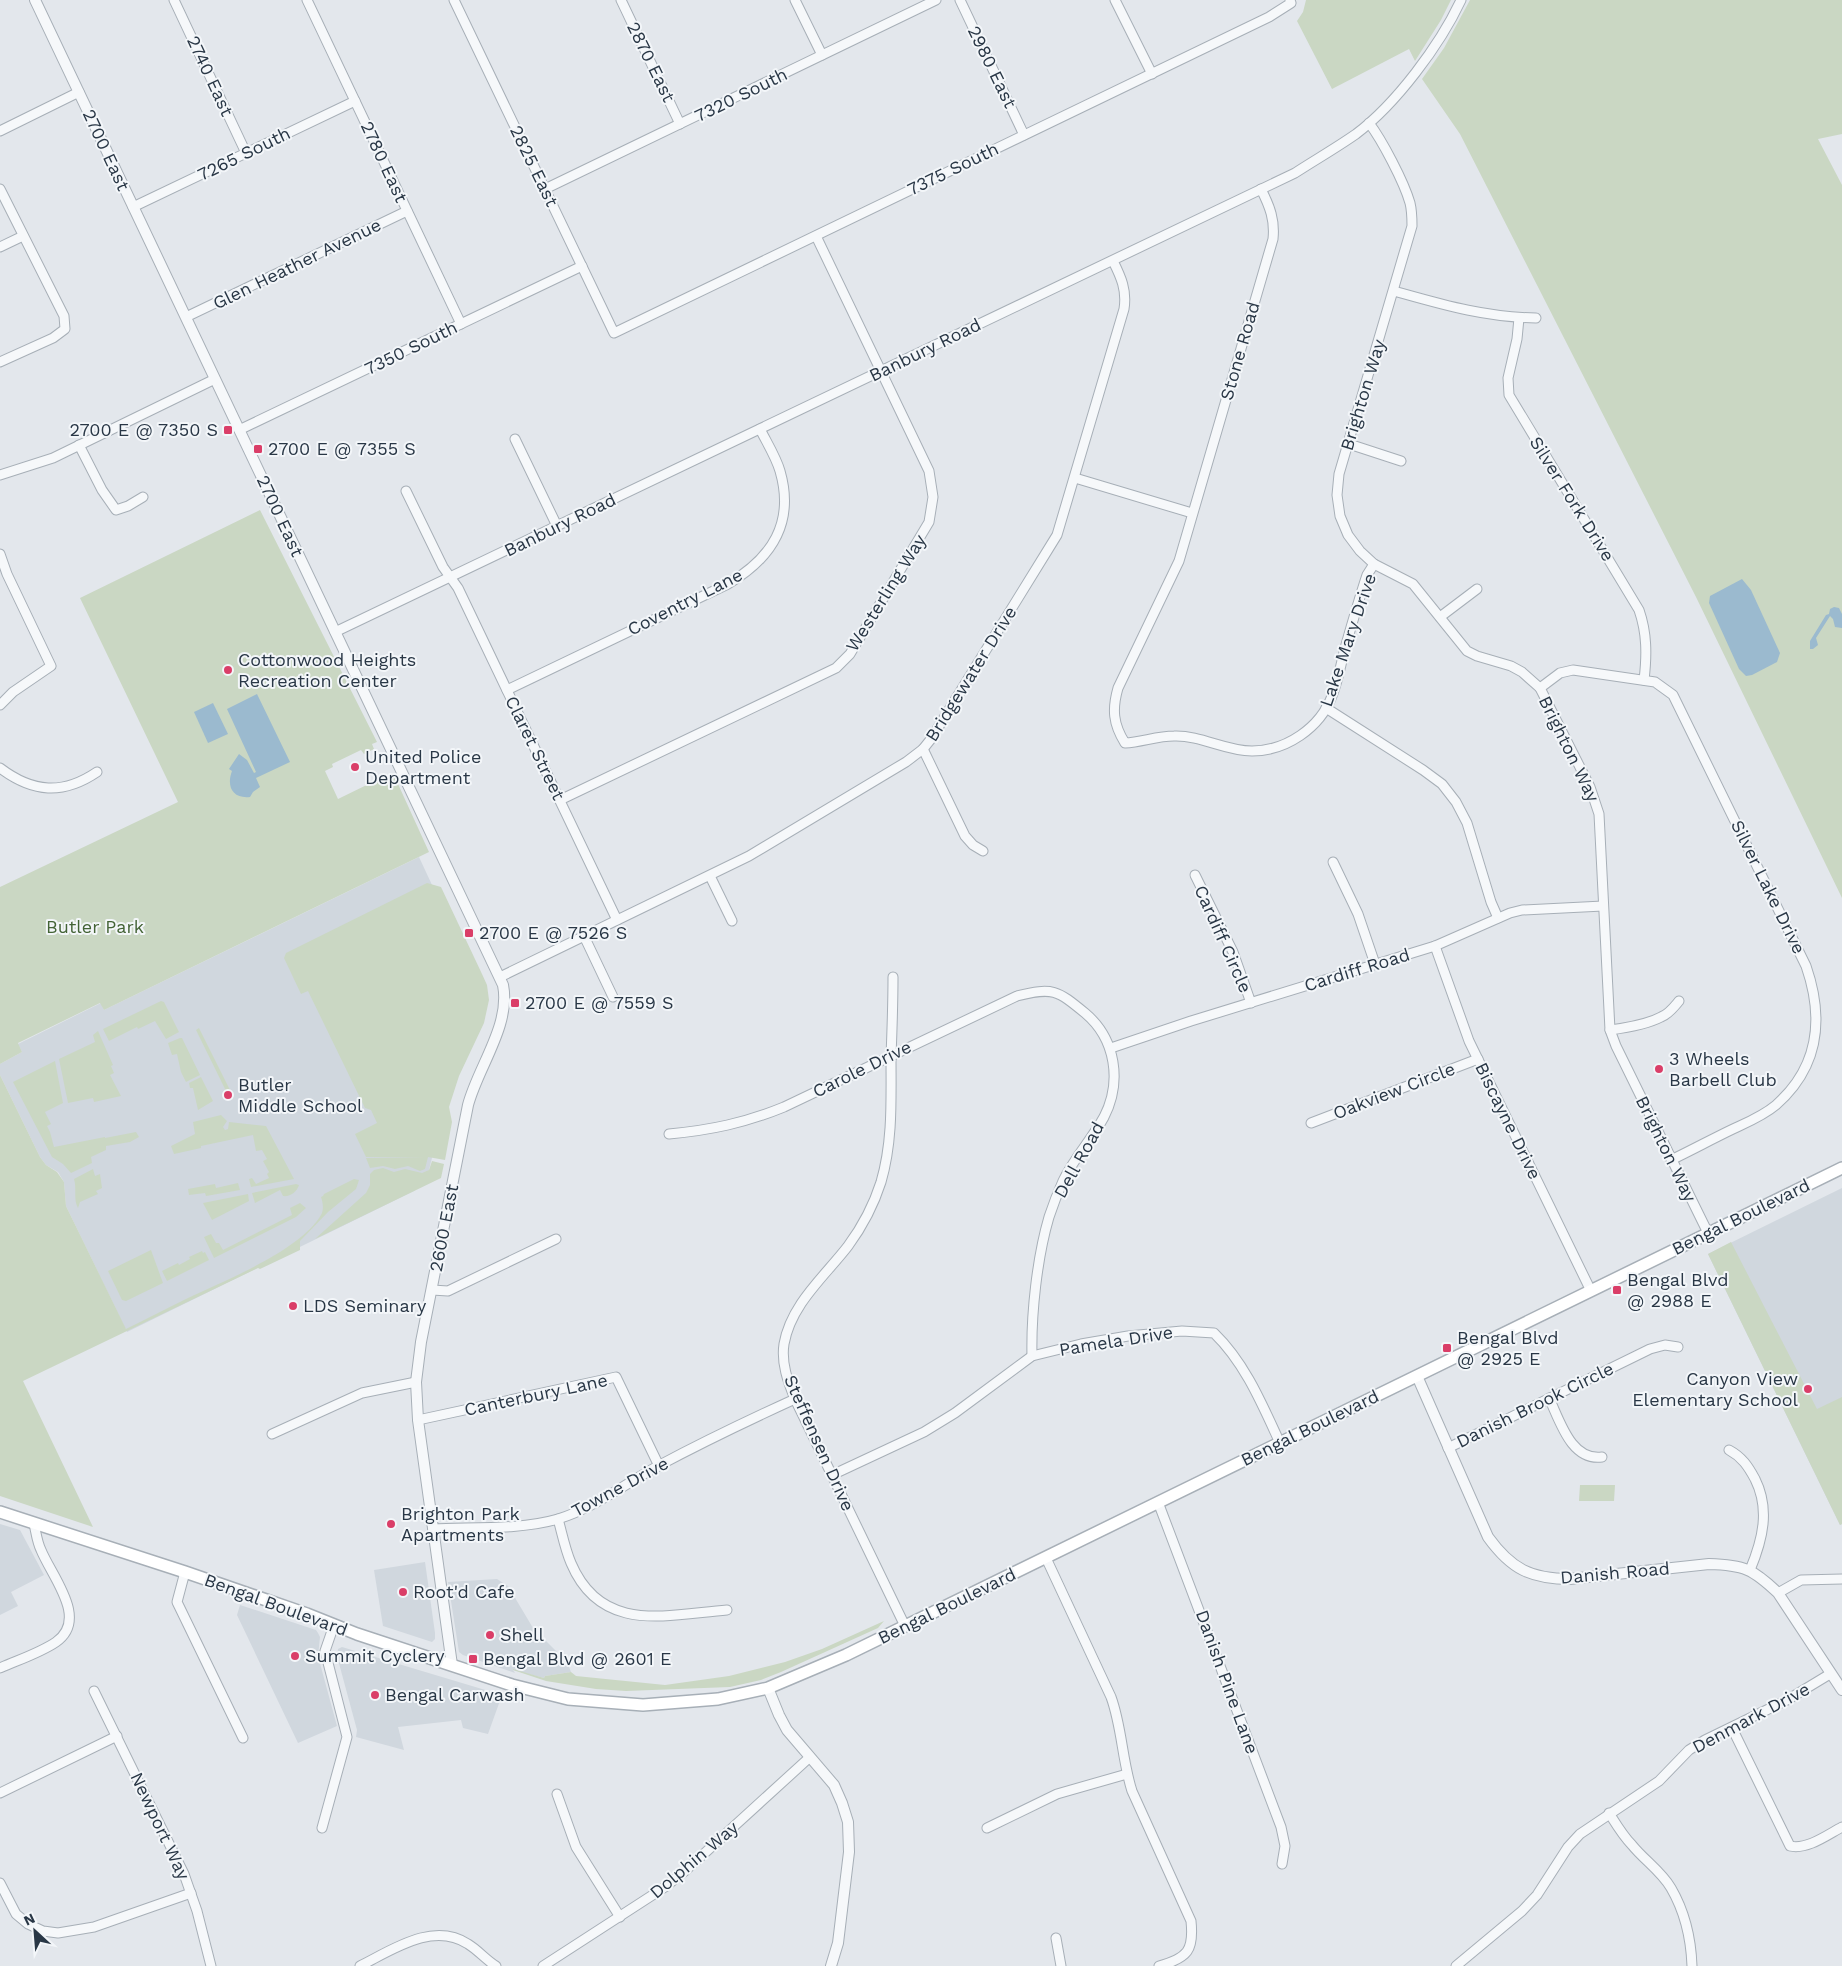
<svg xmlns="http://www.w3.org/2000/svg" width="1842" height="1966" font-family="'Work Sans',sans-serif">
<rect width="100%" height="100%" fill="#e3e7ec"/>
<g fill="#d0d7de">
<path d="M419,857L486,1001L444,1109L429,1170L420,1186L414,1191L127,1332L66,1206L64,1182L58,1172L46,1165L40,1157L0,1075V1064L22,1052L18,1044L101,1003L104,1010Z"/>
<path d="M1842,1188V1524L1840,1525L1708,1254Z"/>
<path d="M0,1524L20,1530L44,1575L11,1592L18,1606L0,1615Z"/>
<path d="M425,1562L435,1633V1639L432,1642L383,1626L374,1570Z"/>
<path d="M497,1579L508,1586L533,1628L567,1662L571,1672L545,1676L544,1678L513,1670L515,1673L463,1655L459,1652L448,1582Z"/>
<path d="M240,1605L316,1630L318,1633L320,1637L318,1656L337,1726L298,1743L237,1615Z"/>
<path d="M342,1647L502,1695L488,1734L463,1728L461,1720L398,1727L404,1750L356,1737L357,1730L337,1656L338,1649Z"/>
</g>
<g fill="#cad7c3">
<path d="M1306,0H1451L1441,20L1415,61L1409,49L1332,89L1297,21L1303,12Z"/>
<path d="M1470,0H1842V134L1818,139L1842,185V898L1696,597L1460,134L1422,79L1444,48Z"/>
<path d="M260,510L377,742L372,744L374,749L364,754L361,750L332,764L333,767L325,771L338,799L383,777L385,773L387,776L393,773L429,852L104,1010L100,1003L18,1043L22,1052L0,1064V887L178,802L80,598Z"/>
<path d="M427,883L441,887L482,974L487,985L489,1000L484,1023L459,1076L449,1107L452,1122L445,1160L428,1157L425,1169L420,1171L408,1166L395,1169L383,1166L370,1168L366,1158L425,1157H366L355,1134L377,1123L371,1110L365,1108L308,991L301,994L284,958L286,953Z"/>
<path d="M161,1001L164,1002L179,1032L166,1039L155,1021L138,1029L137,1027L109,1041L103,1029Z"/>
<path d="M199,1028L231,1092L229,1095L227,1093L196,1030Z"/>
<path d="M98,1031L113,1065L111,1066L114,1073L110,1075L121,1096L94,1102L93,1098L68,1103L59,1059L95,1042L93,1035Z"/>
<path d="M180,1038H182L200,1075L186,1082L181,1072L177,1054L172,1055L168,1043Z"/>
<path d="M55,1061L63,1103L45,1112L51,1124L47,1126L50,1132L54,1147L105,1137V1138L136,1132L139,1137L130,1142L106,1146V1150L91,1157L92,1163L71,1173L63,1164L52,1157L13,1082Z"/>
<path d="M0,1075L40,1157L46,1165L57,1172L64,1182L66,1206L126,1329C147,1319 167,1308 188,1298C224,1281 301,1250 321,1215C324,1210 323,1203 321,1197L323,1196L324,1194L354,1179L359,1180L356,1189L328,1212L300,1241V1250L260,1269L258,1268L23,1381L93,1527L0,1496Z"/>
<path d="M201,1077L213,1101L198,1110L193,1088H190L189,1083Z"/>
<path d="M221,1115L227,1121L223,1127L225,1130L228,1129L229,1122L266,1126L294,1179L251,1187L249,1179L252,1178L256,1184L269,1178L267,1174L269,1172L263,1161L267,1159L262,1150L256,1151L253,1135L201,1146V1148L174,1154L171,1146L195,1134L193,1122Z"/>
<path d="M432,1161L444,1164L441,1178L315,1239L366,1193L370,1185V1174L374,1170L383,1168L394,1172L405,1169L422,1173L429,1170Z"/>
<path d="M93,1169L95,1176L100,1174L102,1188L96,1191L98,1194L80,1202L78,1208C73,1200 77,1188 74,1179Z"/>
<path d="M238,1183L240,1190L206,1196L205,1193L189,1195L188,1189L215,1184L216,1188Z"/>
<path d="M296,1184L299,1185C297,1192 290,1197 283,1196L280,1190L255,1203L252,1193Z"/>
<path d="M248,1194L249,1201L212,1220L203,1203Z"/>
<path d="M300,1203L306,1208L296,1217L214,1258L204,1237L211,1234L216,1243H219L223,1250L292,1215L290,1208Z"/>
<path d="M1731,1242L1817,1409L1842,1397V1524L1840,1525L1708,1254Z"/>
<path d="M151,1250L163,1283L126,1301L122,1300L108,1271Z"/>
<path d="M202,1251L203,1253L205,1252L209,1260L167,1281L162,1271L178,1263L179,1265L190,1259L189,1257Z"/>
<path d="M1580,1485H1615L1614,1501H1579Z"/>
<path d="M884,1621L878,1628L781,1672L761,1680L730,1687L626,1691L596,1689L546,1681L513,1670V1669L544,1678L545,1676L571,1672L576,1676L665,1685L729,1676L785,1662L822,1649Z"/>
</g>
<g fill="#9bbacf">
<path d="M1742,579L1751,590L1780,653L1777,662L1752,675L1746,676L1739,669L1709,603L1710,596Z"/>
<path d="M1834,607L1839,608L1842,614V628L1835,627L1833,619L1830,616L1816,638L1818,645L1813,649H1810V641L1826,615L1829,614L1830,609Z"/>
<path d="M257,694L290,762L256,778L260,787L253,792L250,797C233,799 226,787 232,771L229,769L239,754L247,760L254,773L256,772L227,709Z"/>
<path d="M213,703L228,734L208,743L194,712Z"/>
</g>
<g fill="none" stroke-linecap="round" stroke-linejoin="round">
<g stroke="#a7afb7" stroke-width="11">
<g id="minor">
<path d="M174,0L246,153"/>
<path d="M307,0L461,324"/>
<path d="M454,0L614,333L1269,17L1291,3L1290,0"/>
<path d="M621,0L680,124"/>
<path d="M795,0L822,55"/>
<path d="M960,0L1024,135"/>
<path d="M1115,0L1152,74"/>
<path d="M1369,123C1382,140 1404,182 1410,203C1412,211 1412,218 1412,226L1339,474L1337,495L1340,516L1348,535L1360,551L1374,564L1413,584L1467,651L1477,656L1511,666L1522,672L1540,688L1590,787L1599,814L1610,1030L1616,1046L1708,1233"/>
<path d="M0,131L79,92"/>
<path d="M0,189L64,316L65,329L53,338L0,362"/>
<path d="M545,189L936,0"/>
<path d="M1261,189C1270,207 1275,220 1273,239L1179,561L1118,688C1112,709 1113,724 1125,743C1142,742 1157,736 1174,736C1201,735 1225,751 1252,751C1286,751 1320,728 1332,696C1338,681 1341,664 1345,648C1352,624 1359,599 1367,575L1374,564"/>
<path d="M133,207L355,101"/>
<path d="M0,247L23,236"/>
<path d="M1394,291C1444,305 1484,317 1536,318"/>
<path d="M186,317L407,211"/>
<path d="M1519,318L1517,339L1508,378L1509,395L1639,610C1647,633 1647,655 1644,680"/>
<path d="M239,430L582,266"/>
<path d="M515,439L557,526"/>
<path d="M1349,444L1401,461"/>
<path d="M79,445L102,490L116,510L128,506L143,497"/>
<path d="M0,475L53,458L215,379"/>
<path d="M1075,478L1192,513"/>
<path d="M406,491L443,567L458,588L617,920"/>
<path d="M0,554L7,574L51,666L13,692L0,705"/>
<path d="M1440,617L1477,589"/>
<path d="M335,632L1295,173C1315,160 1336,148 1356,134C1396,104 1440,45 1461,0"/>
<path d="M1540,688L1560,673L1573,670L1655,682L1673,695L1806,966C1824,1018 1819,1067 1776,1105C1763,1116 1748,1122 1733,1129C1712,1139 1692,1150 1671,1160"/>
<path d="M507,690L728,584C772,558 795,523 780,471C776,457 767,443 760,429"/>
<path d="M1326,708L1423,770L1442,784L1456,802L1467,823L1491,902L1498,918"/>
<path d="M923,749L965,836L973,845L983,851"/>
<path d="M0,768C33,793 63,795 97,772"/>
<path d="M560,800L836,668L850,654L929,522L933,497L929,471L816,236"/>
<path d="M1333,862L1358,914L1375,964"/>
<path d="M1195,875L1233,952L1251,1003"/>
<path d="M710,876L732,921"/>
<path d="M584,936L613,997"/>
<path d="M1435,946L1469,1041L1591,1291"/>
<path d="M500,977L749,856L906,762L923,749L931,739L1057,535L1124,309C1127,290 1121,277 1113,261"/>
<path d="M893,977C893,1004 892,1031 891,1057C891,1099 893,1141 881,1182C874,1204 862,1227 848,1246C825,1276 791,1304 784,1344C781,1363 788,1382 795,1399L905,1626"/>
<path d="M1610,1030C1625,1028 1648,1024 1661,1017C1669,1014 1674,1007 1679,1001"/>
<path d="M1111,1048L1191,1021L1435,946L1510,913L1522,910L1603,906"/>
<path d="M1311,1123L1478,1059"/>
<path d="M669,1134C711,1130 745,1123 784,1107L1017,996C1053,987 1057,990 1085,1013C1116,1039 1122,1082 1104,1117C1092,1139 1074,1158 1063,1181C1058,1192 1053,1205 1049,1217C1037,1258 1031,1314 1032,1356"/>
<path d="M432,1290L448,1291L556,1239"/>
<path d="M1549,1398C1560,1421 1571,1461 1602,1457"/>
<path d="M418,1420L616,1377L659,1466"/>
<path d="M272,1434L362,1393L416,1382"/>
<path d="M1448,1448L1650,1349L1665,1345L1678,1347"/>
<path d="M1729,1450C1742,1457 1748,1466 1755,1479C1770,1509 1763,1539 1750,1570"/>
<path d="M832,1475L924,1432L955,1413L1032,1356L1081,1344L1128,1336L1182,1331L1214,1333C1245,1363 1262,1404 1280,1443"/>
<path d="M1158,1502L1281,1827L1285,1846L1282,1864"/>
<path d="M558,1519C562,1533 565,1549 571,1563C601,1634 666,1615 727,1610"/>
<path d="M433,1529C473,1527 520,1530 558,1519C594,1508 625,1484 658,1466C703,1442 749,1420 795,1399"/>
<path d="M1046,1558L1111,1697C1122,1727 1122,1760 1132,1791L1191,1921C1194,1950 1188,1958 1159,1966"/>
<path d="M185,1572L177,1602L243,1738"/>
<path d="M1778,1593L1801,1580L1842,1579"/>
<path d="M0,1668C18,1660 40,1653 56,1642C89,1619 52,1577 41,1550C37,1542 36,1532 34,1524"/>
<path d="M94,1691L184,1874L197,1911L211,1966"/>
<path d="M1732,1728L1790,1846C1807,1850 1827,1835 1842,1827"/>
<path d="M0,1793L117,1736"/>
<path d="M557,1794L576,1847L620,1917"/>
<path d="M1609,1813C1616,1824 1623,1836 1632,1845C1644,1860 1661,1871 1671,1888C1685,1912 1691,1938 1692,1966"/>
<path d="M322,1828L347,1737L325,1651L334,1625"/>
<path d="M987,1828L1057,1794L1127,1774"/>
<path d="M0,1883L16,1914L28,1924L43,1931L58,1933L94,1927L191,1893"/>
<path d="M1056,1938L1061,1966"/>
<path d="M360,1966C392,1950 433,1921 468,1944C478,1950 486,1960 496,1966"/>
<path d="M543,1966L665,1887L685,1871L810,1757"/>
<path d="M1456,1966L1522,1911L1537,1895L1568,1847L1580,1834L1659,1781L1689,1750L1705,1740L1787,1700L1830,1674"/>
</g>
</g>
<g stroke="#a7afb7" stroke-width="12">
<g id="tertiary">
<path d="M35,0L503,985C511,1025 478,1067 468,1105L421,1342L416,1382L418,1420L452,1665"/>
<path d="M1417,1376L1488,1537C1511,1569 1531,1579 1570,1579L1709,1564C1744,1565 1753,1569 1778,1593L1842,1690"/>
<path d="M768,1688L779,1715L787,1730L834,1785L842,1803L848,1822L849,1852L838,1943L831,1966"/>
</g>
</g>
<g stroke="#a7afb7" stroke-width="14">
<path id="secondary" d="M0,1512L185,1572L307,1614L357,1634L512,1685L568,1699L643,1705L718,1699L768,1688L846,1655L1842,1168"/>
</g>
<use href="#minor" stroke="#f6f8fa" stroke-width="9"/>
<use href="#tertiary" stroke="#f6f8fa" stroke-width="10"/>
<use href="#secondary" stroke="#fff" stroke-width="11"/>
</g>
<g fill="#da3e68" stroke="#f3f6f9" stroke-width="2">
<rect x="223" y="425" width="10" height="10" rx="2.5"/>
<rect x="253" y="444" width="10" height="10" rx="2.5"/>
<circle cx="228" cy="670" r="5"/>
<circle cx="355" cy="767" r="5"/>
<rect x="464" y="928" width="10" height="10" rx="2.5"/>
<rect x="510" y="998" width="10" height="10" rx="2.5"/>
<circle cx="1659" cy="1069" r="5"/>
<circle cx="228" cy="1095" r="5"/>
<rect x="1612" y="1285" width="10" height="10" rx="2.5"/>
<circle cx="293" cy="1306" r="5"/>
<rect x="1442" y="1343" width="10" height="10" rx="2.5"/>
<circle cx="1808" cy="1389" r="5"/>
<circle cx="391" cy="1524" r="5"/>
<circle cx="403" cy="1592" r="5"/>
<circle cx="490" cy="1635" r="5"/>
<circle cx="295" cy="1656" r="5"/>
<rect x="468" y="1654" width="10" height="10" rx="2.5"/>
<circle cx="375" cy="1695" r="5"/>
</g>
<g text-anchor="middle" stroke-width="4" stroke-linejoin="round" paint-order="stroke">
<g font-size="18" fill="#293746" stroke="#f3f6f9">
<text transform="translate(651 62) rotate(64)" y="6">2870 East</text>
<text transform="translate(992 67) rotate(64)" y="6">2980 East</text>
<text transform="translate(210 76) rotate(65)" y="6">2740 East</text>
<text transform="translate(741 95) rotate(-26)" y="6">7320 South</text>
<text transform="translate(106 150) rotate(65)" y="6">2700 East</text>
<text transform="translate(244 154) rotate(-26)" y="6">7265 South</text>
<text transform="translate(384 162) rotate(65)" y="6">2780 East</text>
<text transform="translate(534 166) rotate(64)" y="6">2825 East</text>
<text transform="translate(953 169) rotate(-26)" y="6">7375 South</text>
<text transform="translate(297 264) rotate(-26)" y="6">Glen Heather Avenue</text>
<text transform="translate(411 348) rotate(-26)" y="6">7350 South</text>
<text transform="translate(925 350) rotate(-26)" y="6">Banbury Road</text>
<text transform="translate(1240 351) rotate(-74)" y="6">Stone Road</text>
<text transform="translate(1363 395) rotate(-73)" y="6">Brighton Way</text>
<text transform="translate(1572 499) rotate(58)" y="6">Silver Fork Drive</text>
<text transform="translate(280 516) rotate(65)" y="6">2700 East</text>
<text transform="translate(560 525) rotate(-26)" y="6">Banbury Road</text>
<text transform="translate(886 593) rotate(-58)" y="6">Westerling Way</text>
<text transform="translate(685 602) rotate(-27)" y="6">Coventry Lane</text>
<text transform="translate(1348 640) rotate(-71)" y="6">Lake Mary Drive</text>
<text transform="translate(971 674) rotate(-58)" y="6">Bridgewater Drive</text>
<text transform="translate(535 748) rotate(64)" y="6">Claret Street</text>
<text transform="translate(1569 749) rotate(64)" y="6">Brighton Way</text>
<text transform="translate(1768 887) rotate(64)" y="6">Silver Lake Drive</text>
<text transform="translate(1223 939) rotate(66)" y="6">Cardiff Circle</text>
<text transform="translate(1357 970) rotate(-17)" y="6">Cardiff Road</text>
<text transform="translate(862 1069) rotate(-26)" y="6">Carole Drive</text>
<text transform="translate(1394 1091) rotate(-21)" y="6">Oakview Circle</text>
<text transform="translate(1508 1121) rotate(64)" y="6">Biscayne Drive</text>
<text transform="translate(1666 1149) rotate(64)" y="6">Brighton Way</text>
<text transform="translate(1079 1160) rotate(-61)" y="6">Dell Road</text>
<text transform="translate(1741 1217) rotate(-26)" y="6">Bengal Boulevard</text>
<text transform="translate(444 1228) rotate(-79)" y="6">2600 East</text>
<text transform="translate(1116 1341) rotate(-9)" y="6">Pamela Drive</text>
<text transform="translate(536 1395) rotate(-12)" y="6">Canterbury Lane</text>
<text transform="translate(1535 1405) rotate(-26)" y="6">Danish Brook Circle</text>
<text transform="translate(1310 1428) rotate(-26)" y="6">Bengal Boulevard</text>
<text transform="translate(819 1443) rotate(66)" y="6">Steffensen Drive</text>
<text transform="translate(620 1487) rotate(-28)" y="6">Towne Drive</text>
<text transform="translate(1615 1573) rotate(-5)" y="6">Danish Road</text>
<text transform="translate(276 1605) rotate(20)" y="6">Bengal Boulevard</text>
<text transform="translate(947 1606) rotate(-26)" y="6">Bengal Boulevard</text>
<text transform="translate(1227 1682) rotate(70)" y="6">Danish Pine Lane</text>
<text transform="translate(1751 1718) rotate(-28)" y="6">Denmark Drive</text>
<text transform="translate(160 1826) rotate(65)" y="6">Newport Way</text>
<text transform="translate(694 1860) rotate(-40)" y="6">Dolphin Way</text>
</g>
<g font-size="18" fill="#293746" stroke="#f3f6f9" text-anchor="start">
<text x="218" y="436" text-anchor="end">2700 E @ 7350 S</text>
<text x="268" y="455">2700 E @ 7355 S</text>
<text x="238" y="666">Cottonwood Heights<tspan x="238" dy="21">Recreation Center</tspan></text>
<text x="365" y="763">United Police<tspan x="365" dy="21">Department</tspan></text>
<text x="479" y="939">2700 E @ 7526 S</text>
<text x="525" y="1009">2700 E @ 7559 S</text>
<text x="1669" y="1065">3 Wheels<tspan x="1669" dy="21">Barbell Club</tspan></text>
<text x="238" y="1091">Butler<tspan x="238" dy="21">Middle School</tspan></text>
<text x="1627" y="1286">Bengal Blvd<tspan x="1627" dy="21">@ 2988 E</tspan></text>
<text x="303" y="1312">LDS Seminary</text>
<text x="1457" y="1344">Bengal Blvd<tspan x="1457" dy="21">@ 2925 E</tspan></text>
<text x="1798" y="1385" text-anchor="end">Canyon View<tspan x="1798" dy="21">Elementary School</tspan></text>
<text x="401" y="1520">Brighton Park<tspan x="401" dy="21">Apartments</tspan></text>
<text x="413" y="1598">Root'd Cafe</text>
<text x="500" y="1641">Shell</text>
<text x="305" y="1662">Summit Cyclery</text>
<text x="483" y="1665">Bengal Blvd @ 2601 E</text>
<text x="385" y="1701">Bengal Carwash</text>
</g>
<g font-size="18" fill="#436335" stroke="#f3f6f9">
<text x="95" y="933">Butler Park</text>
</g>
</g>
<g transform="translate(35 1931) rotate(334)" stroke="#f3f6f9" stroke-width="4" paint-order="stroke">
<path d="M0-4L9 19L0 12L-9 19Z" fill="#293746"/>
<text y="-8" font-size="14" font-weight="bold" text-anchor="middle" fill="#293746">N</text>
</g>
</svg>
